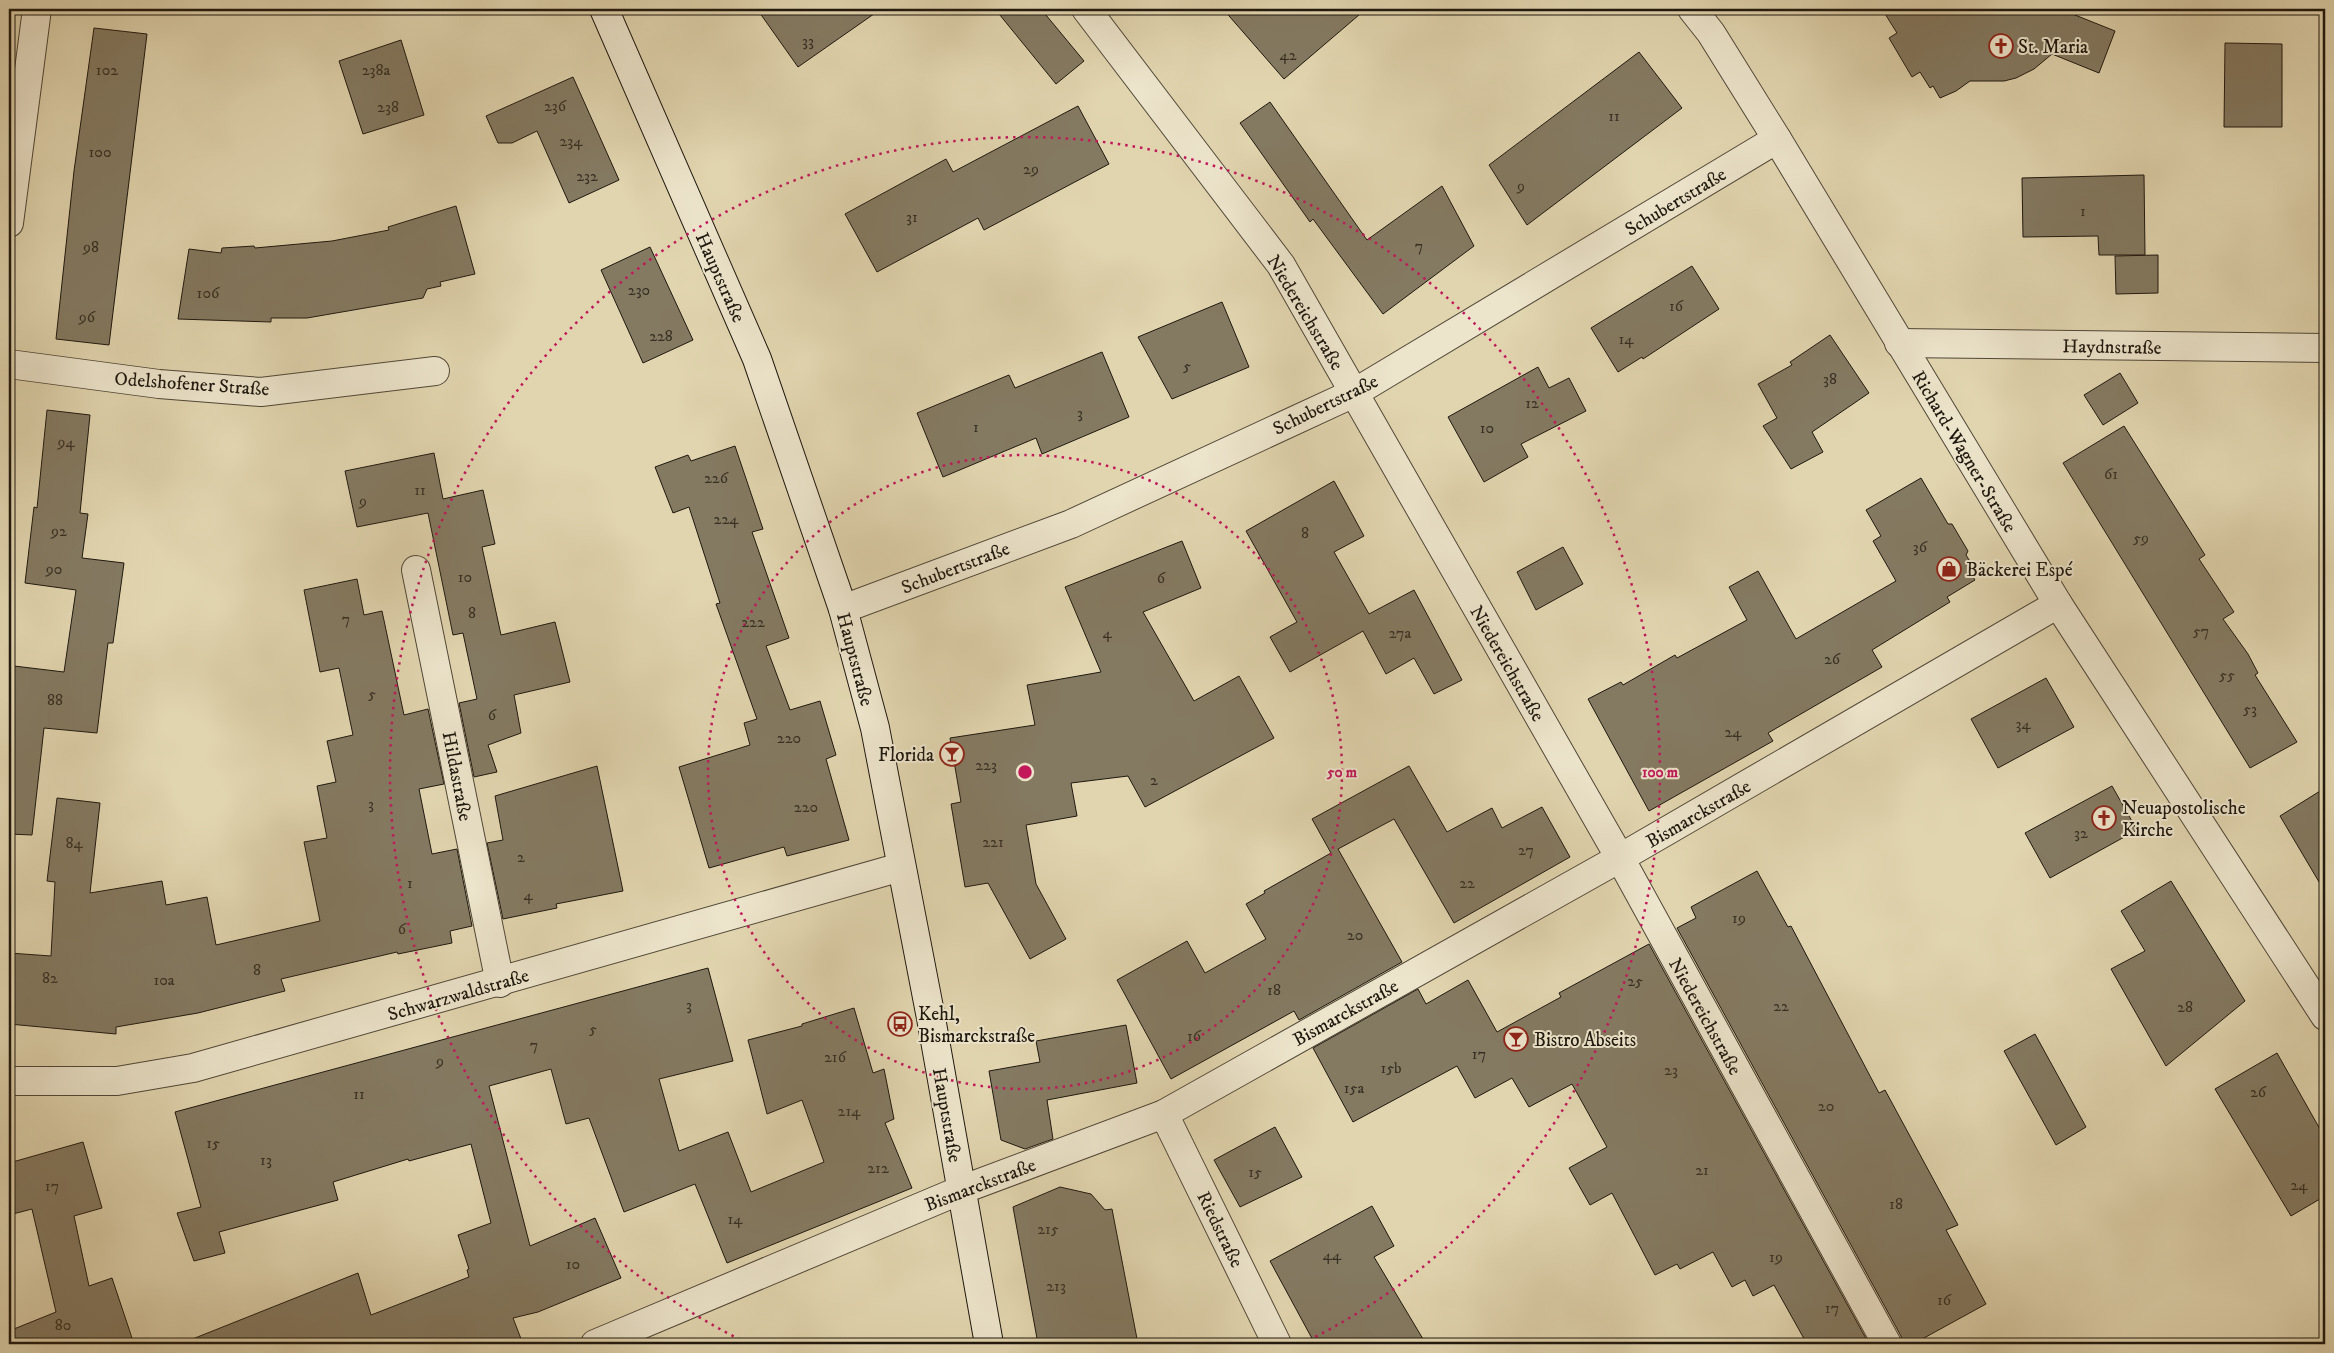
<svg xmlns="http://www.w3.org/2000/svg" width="2334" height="1353" font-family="'IM FELL DW Pica',serif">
<rect width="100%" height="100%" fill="#e1d5af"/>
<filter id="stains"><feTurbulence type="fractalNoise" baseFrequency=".004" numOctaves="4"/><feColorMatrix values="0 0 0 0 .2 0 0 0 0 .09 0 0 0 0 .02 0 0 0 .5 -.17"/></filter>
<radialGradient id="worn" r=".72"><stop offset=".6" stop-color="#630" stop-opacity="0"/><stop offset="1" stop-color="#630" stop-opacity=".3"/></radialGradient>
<g fill="#847a62" stroke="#1f180f">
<path d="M757,9H881L798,67Z"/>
<path d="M995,9H1041L1084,61L1056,84Z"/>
<path d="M1223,9H1366L1284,79Z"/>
<path d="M1882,9H2060L2115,31L2099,73L2052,54L2034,69L2016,78L2004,81H1970L1956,91L1940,98L1933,86L1930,88L1920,72L1912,77L1889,38L1897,33Z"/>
<path d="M94,28L147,34L109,345L56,339L74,171Z"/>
<path d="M401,40L424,115L363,134L339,61Z"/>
<path d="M2225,43L2282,44V127H2224Z"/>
<path d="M1639,52L1682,108L1527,225L1489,165Z"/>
<path d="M573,77L619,180L569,203L537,131L512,143H498L486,116Z"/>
<path d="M1270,102L1367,240L1442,186L1474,246L1383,314L1313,219L1310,222L1240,123Z"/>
<path d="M1078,106L1109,164L984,230L978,218L877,272L845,214L946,159L953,172Z"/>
<path d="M2144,175L2145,255H2099L2098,236L2023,237L2022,178Z"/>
<path d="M456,206L475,274L440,282L441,286L427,289L423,298L307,318H271V322L178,319L189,249L221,253L222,248L254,246L255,248L332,241L389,230L388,227Z"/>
<path d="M650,247L693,340L643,363L601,270Z"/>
<path d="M2158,255V293L2116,294L2115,256Z"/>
<path d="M1692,266L1719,309L1643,359L1642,357L1618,372L1591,328Z"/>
<path d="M1222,302L1249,367L1172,399L1138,337Z"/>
<path d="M1830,335L1869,393L1812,432L1823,452L1791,469L1763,426L1777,418L1758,384L1792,365L1790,362Z"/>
<path d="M1102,352L1129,417L1042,454L1036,438L943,477L917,413L1009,375L1015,388Z"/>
<path d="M1538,367L1549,388L1569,378L1586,411L1521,444L1528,457L1484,482L1448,417Z"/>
<path d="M2120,373L2138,403L2103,425L2084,395Z"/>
<path d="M47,410L90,415L80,513L88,514L82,558L124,563L113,643H108L97,733L44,728L32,835L9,834V703L14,666L64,672L76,590L25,583L34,507L37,508Z"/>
<path d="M2124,426L2205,555L2199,559L2234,612L2223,619L2248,654L2258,673L2255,675L2297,742L2250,768L2063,463Z"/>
<path d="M735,446L763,529L752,532L789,638L766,646L790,710L820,701L836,755L826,759L849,840L787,856L784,847L709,868L679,767L750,745L744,723L757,719L716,604L720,603L689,507L673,513L655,467L688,455L691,461Z"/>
<path d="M434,453L443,499L483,490L495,544L482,547L501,635L555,622L570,682L514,695L521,733L488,745L497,772L474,777L459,703L477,699L463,633L453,635L428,513L357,527L345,471Z"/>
<path d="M1921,478L1948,524H1952L1968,551L1966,555L1978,574L1973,577L1975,580L1947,597L1950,602L1872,650L1882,667L1768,733L1773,741L1649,811L1588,699L1621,682L1623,685L1675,655L1677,658L1747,620L1729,587L1758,571L1796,639L1896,581L1873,541L1881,536L1866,510Z"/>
<path d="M1334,481L1364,536L1334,552L1369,614L1414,590L1462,680L1434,694L1414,658L1386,674L1363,631L1290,672L1270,637L1297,622L1246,531Z"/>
<path d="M1182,541L1201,588L1143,612L1194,701L1239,676L1274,738L1145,807L1128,776L1071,783L1077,816L1026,825L1036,884L1066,939L1030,959L988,883L965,887L951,804L961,802L950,738L1035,725L1027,685L1101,672L1065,587Z"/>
<path d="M1563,547L1583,584L1536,610L1517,572Z"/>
<path d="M357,579L364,615L382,611L404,715L428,709L444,784L419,789L432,854L457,849L472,926L450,931L452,943L398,954L397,952L281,979L285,991L198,1013L116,1027V1034L9,1024V953L51,956L55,882L47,881L57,798L100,803L90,893L162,881L166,905L207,897L216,945L320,921L304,842L327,838L317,786L336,782L327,741L353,735L339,668L320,672L304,590Z"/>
<path d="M2046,678L2074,727L1998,768L1971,719Z"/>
<path d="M597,766L623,891L556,904L557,908L503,919L487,843L503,840L495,796Z"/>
<path d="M1409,766L1447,832L1492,808L1502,828L1542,807L1570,857L1454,923L1394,819L1338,849L1402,962L1299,1020L1294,1011L1171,1079L1117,980L1187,941L1205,973L1266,939L1246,904L1265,893L1264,891L1331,853L1312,819Z"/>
<path d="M2112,786L2137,830L2050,878L2025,833Z"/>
<path d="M2325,788V892L2280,816Z"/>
<path d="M1757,871L1788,927L1791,926L1879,1093L1885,1090L1958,1225L1946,1230L1986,1304L1913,1344H1903L1901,1336L1677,928L1696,918L1691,907Z"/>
<path d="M2171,881L2245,1001L2166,1066L2111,969L2145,951L2121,911Z"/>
<path d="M1649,944L1869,1344H1807L1774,1285L1753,1296L1745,1280L1732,1287L1713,1252L1680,1269L1677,1264L1655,1275L1612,1193L1590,1205L1569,1168L1607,1147L1572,1084L1529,1107L1512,1078L1475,1098L1457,1066L1353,1122L1313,1048L1418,989L1426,1004L1468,980L1497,1032L1561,997L1559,993Z"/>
<path d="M708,968L733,1061L659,1079L679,1151L728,1132L751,1192L824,1162L802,1100L767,1114L748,1040L802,1026V1024L854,1008L873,1073L884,1069L894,1119L885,1123L912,1188L727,1263L695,1184L624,1212L589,1118L566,1124L551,1069L489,1086L530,1246L595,1218L621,1278L538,1312L513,1318L523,1344H186L185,1342L358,1273L371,1315L469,1277L467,1270L469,1269L458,1235L491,1223L471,1144L409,1161L408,1159L333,1182L338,1200L219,1232L225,1253L194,1261L177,1213L201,1207L175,1112Z"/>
<path d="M1126,1025L1137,1083L1047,1100L1053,1139L1025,1149L1001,1140L989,1071L1040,1062L1036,1041Z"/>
<path d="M2035,1034L2086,1127L2056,1145L2004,1051Z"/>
<path d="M2277,1053L2325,1138V1196L2291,1216L2215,1089Z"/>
<path d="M1275,1127L1302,1177L1240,1207L1214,1160Z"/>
<path d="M83,1142L102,1208L74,1216L89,1286L112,1278L134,1344H9V1331L56,1312L32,1209L9,1215V1163Z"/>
<path d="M1060,1187L1091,1194L1105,1210L1112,1209L1138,1344H1038L1013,1207Z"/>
<path d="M1372,1206L1394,1246L1374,1257L1426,1344H1315L1270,1261Z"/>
</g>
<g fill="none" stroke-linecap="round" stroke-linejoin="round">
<g stroke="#504737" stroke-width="30">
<g id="street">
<path d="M1086,9L1281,265L1620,858L1887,1344"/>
<path d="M1692,9L1711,33L1777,139L2058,604L2325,1016"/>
<path d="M9,223L37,9"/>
<path d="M1899,343L2325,348"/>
<path d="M9,364L159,384L261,392L435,371"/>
<path d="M416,570L500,983"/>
<path d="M843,609L1071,524L1354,393L1777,139"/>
<path d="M9,1081H117L193,1068L901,867"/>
<path d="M1164,1114L1277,1344"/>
<path d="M595,1344L961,1190L1164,1114L1620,858L2058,604"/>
</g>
</g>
<g stroke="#1f180f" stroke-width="30">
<path id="secondary" d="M604,9L757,359L843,609L875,728L931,1018L989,1344"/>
</g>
<use href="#street" stroke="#ece4cb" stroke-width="28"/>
<use href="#secondary" stroke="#ece4cb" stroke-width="28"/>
</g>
<g fill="none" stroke="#c2185b" stroke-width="2.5" stroke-dasharray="2.5 5">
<circle cx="1025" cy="772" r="317"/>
<path d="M747 1343A635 635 0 1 1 1303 1343"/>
</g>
<defs>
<g id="church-ring" transform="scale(1.25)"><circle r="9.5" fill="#ece4cb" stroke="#8f2418" stroke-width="1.5"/><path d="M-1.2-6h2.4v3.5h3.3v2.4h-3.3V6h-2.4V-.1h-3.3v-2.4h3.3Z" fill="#8f2418"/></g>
<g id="shop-ring" transform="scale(1.25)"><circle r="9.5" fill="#ece4cb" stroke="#8f2418" stroke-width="1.5"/><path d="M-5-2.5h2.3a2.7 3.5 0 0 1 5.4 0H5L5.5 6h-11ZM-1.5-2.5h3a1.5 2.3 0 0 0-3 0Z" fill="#8f2418"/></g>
<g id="bar-ring" transform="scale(1.25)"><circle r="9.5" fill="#ece4cb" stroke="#8f2418" stroke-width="1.5"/><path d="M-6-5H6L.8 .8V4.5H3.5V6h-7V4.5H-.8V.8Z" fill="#8f2418"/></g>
<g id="bus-ring" transform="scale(1.25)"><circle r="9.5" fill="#ece4cb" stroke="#8f2418" stroke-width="1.5"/><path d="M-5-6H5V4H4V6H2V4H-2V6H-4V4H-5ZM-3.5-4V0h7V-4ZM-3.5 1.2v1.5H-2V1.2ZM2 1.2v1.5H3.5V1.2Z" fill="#8f2418"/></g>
</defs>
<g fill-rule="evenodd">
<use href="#church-ring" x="2001" y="46"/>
<use href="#shop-ring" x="1949" y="569"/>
<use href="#bar-ring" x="952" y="754"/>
<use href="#church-ring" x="2104" y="818"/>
<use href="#bus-ring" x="900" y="1024"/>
<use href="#bar-ring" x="1516" y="1039"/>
</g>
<g text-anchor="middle" stroke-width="4" stroke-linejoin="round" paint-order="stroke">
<g font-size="16" fill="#383024">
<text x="808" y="46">33</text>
<text x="1288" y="60">42</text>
<text x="107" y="75">102</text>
<text x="376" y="75">238a</text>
<text x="555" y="111">236</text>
<text x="388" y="112">238</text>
<text x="1614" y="121">11</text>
<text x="571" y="146">234</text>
<text x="100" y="157">100</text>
<text x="1031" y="174">29</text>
<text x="587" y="181">232</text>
<text x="1521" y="191">9</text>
<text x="2083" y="216">1</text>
<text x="912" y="222">31</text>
<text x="1419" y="251">7</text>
<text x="91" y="252">98</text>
<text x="639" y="295">230</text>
<text x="208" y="298">106</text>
<text x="1676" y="311">16</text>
<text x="87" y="322">96</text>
<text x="661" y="341">228</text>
<text x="1626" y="344">14</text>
<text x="1187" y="371">5</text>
<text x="1830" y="384">38</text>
<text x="1532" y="408">12</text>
<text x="1080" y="418">3</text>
<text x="976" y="432">1</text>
<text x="1487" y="433">10</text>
<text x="66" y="447">94</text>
<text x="2111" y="479">61</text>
<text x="716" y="483">226</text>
<text x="420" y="495">11</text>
<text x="363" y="506">9</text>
<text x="726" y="524">224</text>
<text x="59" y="536">92</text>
<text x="1305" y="538">8</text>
<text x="2141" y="543">59</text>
<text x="1920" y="552">36</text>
<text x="54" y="574">90</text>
<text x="465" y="582">10</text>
<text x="1161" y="583">6</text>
<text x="472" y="618">8</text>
<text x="346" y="624">7</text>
<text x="753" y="627">222</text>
<text x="2201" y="636">57</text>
<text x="1107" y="638">4</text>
<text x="1400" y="638">27a</text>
<text x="1832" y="664">26</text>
<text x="2227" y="680">55</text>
<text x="372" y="699">5</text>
<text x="55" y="705">88</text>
<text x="2250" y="714">53</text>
<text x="492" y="720">6</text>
<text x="2023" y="729">34</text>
<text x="1733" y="737">24</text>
<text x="789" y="743">220</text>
<text x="986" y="770">223</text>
<text x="1154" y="785">2</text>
<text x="371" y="809">3</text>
<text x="806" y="812">220</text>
<text x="2081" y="838">32</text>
<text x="993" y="847">221</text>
<text x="74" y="848">84</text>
<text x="1526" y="855">27</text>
<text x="521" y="862">2</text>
<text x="410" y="888">1</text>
<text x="1467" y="888">22</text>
<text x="528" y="900">4</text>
<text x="1739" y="923">19</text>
<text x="402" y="934">6</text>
<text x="1355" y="940">20</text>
<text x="257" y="975">8</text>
<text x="50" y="983">82</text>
<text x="164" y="985">10a</text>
<text x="1635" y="986">25</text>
<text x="1274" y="995">18</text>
<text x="689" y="1010">3</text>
<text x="1781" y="1011">22</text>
<text x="2185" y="1012">28</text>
<text x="593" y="1034">5</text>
<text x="1194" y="1041">16</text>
<text x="534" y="1050">7</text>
<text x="1479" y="1059">17</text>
<text x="835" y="1062">216</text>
<text x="440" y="1066">9</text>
<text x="1391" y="1073">15b</text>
<text x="1671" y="1075">23</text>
<text x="1354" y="1093">15a</text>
<text x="2258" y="1097">26</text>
<text x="359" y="1099">11</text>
<text x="1826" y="1111">20</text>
<text x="849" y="1116">214</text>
<text x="213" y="1148">15</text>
<text x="266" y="1165">13</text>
<text x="878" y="1173">212</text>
<text x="1702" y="1175">21</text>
<text x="1255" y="1177">15</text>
<text x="2299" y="1190">24</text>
<text x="52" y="1191">17</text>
<text x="1896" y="1209">18</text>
<text x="735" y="1224">14</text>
<text x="1048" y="1234">215</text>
<text x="1332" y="1260">44</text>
<text x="1776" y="1262">19</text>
<text x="573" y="1269">10</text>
<text x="1056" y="1291">213</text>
<text x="1944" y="1305">16</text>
<text x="1832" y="1313">17</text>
<text x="63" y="1330">80</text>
</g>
<g font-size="19" fill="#1f180f" stroke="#ece4cb" text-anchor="start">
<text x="2018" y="53">St. Maria</text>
<text x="1966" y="576">Bäckerei Espé</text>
<text x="934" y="761" text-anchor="end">Florida</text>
<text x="2122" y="814">Neuapostolische<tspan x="2122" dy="22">Kirche</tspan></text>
<text x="918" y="1020">Kehl,<tspan x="918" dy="22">Bismarckstraße</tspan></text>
<text x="1534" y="1046">Bistro Abseits</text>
</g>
<g font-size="19" fill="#1f180f" stroke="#ece4cb">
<text transform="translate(1675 201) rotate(-31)" y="7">Schubertstraße</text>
<text transform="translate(721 277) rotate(66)" y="7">Hauptstraße</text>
<text transform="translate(1306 312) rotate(59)" y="7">Niedereichstraße</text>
<text transform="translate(2112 346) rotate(1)" y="7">Haydnstraße</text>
<text transform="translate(192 383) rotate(4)" y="7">Odelshofener Straße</text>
<text transform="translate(1325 404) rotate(-26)" y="7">Schubertstraße</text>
<text transform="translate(1965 451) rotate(59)" y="7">Richard-Wagner-Straße</text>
<text transform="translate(955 567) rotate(-21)" y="7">Schubertstraße</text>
<text transform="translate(856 659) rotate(75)" y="7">Hauptstraße</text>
<text transform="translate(1508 663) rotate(60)" y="7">Niedereichstraße</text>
<text transform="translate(458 776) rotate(79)" y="7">Hildastraße</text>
<text transform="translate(1698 813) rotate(-30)" y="7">Bismarckstraße</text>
<text transform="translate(458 994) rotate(-16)" y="7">Schwarzwaldstraße</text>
<text transform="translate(1345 1012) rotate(-29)" y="7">Bismarckstraße</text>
<text transform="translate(1706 1016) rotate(61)" y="7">Niedereichstraße</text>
<text transform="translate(948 1115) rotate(80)" y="7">Hauptstraße</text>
<text transform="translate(980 1184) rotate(-21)" y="7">Bismarckstraße</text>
<text transform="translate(1221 1229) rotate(64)" y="7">Riedstraße</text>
</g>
</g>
<circle cx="1025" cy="772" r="8" fill="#c2185b" stroke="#ece4cb" stroke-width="2.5"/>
<g font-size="15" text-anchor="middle" font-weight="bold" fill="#c2185b" stroke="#ece4cb" stroke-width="4" stroke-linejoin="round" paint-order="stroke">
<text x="1342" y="777">50 m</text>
<text x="1660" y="777">100 m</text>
</g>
<rect width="2334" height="1353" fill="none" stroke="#e1d5af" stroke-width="30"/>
<rect x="10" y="10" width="2314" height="1333" fill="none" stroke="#1f180f" stroke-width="2.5"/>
<rect x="15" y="15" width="2304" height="1323" fill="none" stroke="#1f180f"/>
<rect width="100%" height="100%" filter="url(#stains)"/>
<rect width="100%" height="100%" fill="url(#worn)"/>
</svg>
